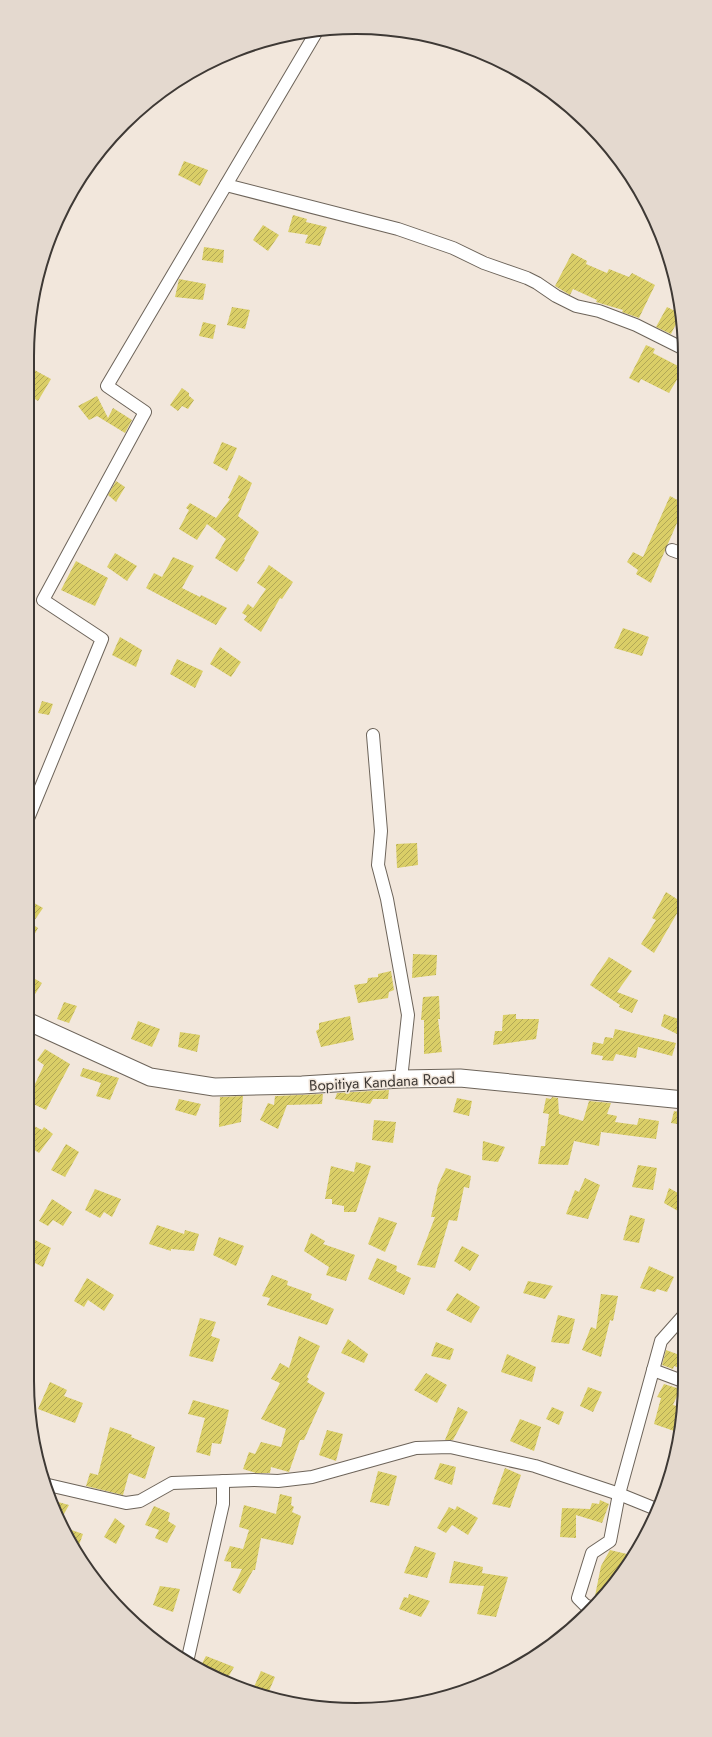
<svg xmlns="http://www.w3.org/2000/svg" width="712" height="1737" font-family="Jost,sans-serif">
<defs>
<pattern id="building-hatch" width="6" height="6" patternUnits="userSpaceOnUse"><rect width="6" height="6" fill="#dace67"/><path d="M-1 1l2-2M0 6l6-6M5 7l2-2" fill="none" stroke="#b2a856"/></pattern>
</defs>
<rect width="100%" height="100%" fill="#f2e7dc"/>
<g fill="url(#building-hatch)">
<path d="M184,161L208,170L200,186L178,175Z"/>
<path d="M293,215L307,219L306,222L327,227L320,246L305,243L308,235L288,232Z"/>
<path d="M263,225L279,235L268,251L253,240Z"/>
<path d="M204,247L224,250L223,263L202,260Z"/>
<path d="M572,253L587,261L586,264L607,273L609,269L629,277L632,273L655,285L639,318L622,312L623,310L596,302L597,300L573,289L570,295L555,286Z"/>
<path d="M179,279L206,284L203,300L175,297Z"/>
<path d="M232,307L250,310L245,329L227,325Z"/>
<path d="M667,307L681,314L671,334L656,327Z"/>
<path d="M203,322L216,325L213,339L199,336Z"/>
<path d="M646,345L655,349L653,353L682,368V371L669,393L641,379L639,383L629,378Z"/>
<path d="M27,366L51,379L38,401L27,394Z"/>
<path d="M182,388L189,393V396L194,400L188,409L182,406L178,411L170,405Z"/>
<path d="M97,396L108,418L113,408L132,420L125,433L97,416L89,420L78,406Z"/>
<path d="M222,442L237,448L227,471L213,463Z"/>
<path d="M239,475L252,483L238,516L259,532L244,559L245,560L237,572L215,558L226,539L207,524L197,540L179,529L189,510L186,508L190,503L216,518L230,499L228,498Z"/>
<path d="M116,481L125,487L116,502L108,495Z"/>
<path d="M670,496L683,503V509L651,583L636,574L638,570L627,562L633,552L643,557Z"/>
<path d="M115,553L137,566L127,581L107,567Z"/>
<path d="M173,557L194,566L182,588L200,597L201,595L227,608L216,625L146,588L154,573L162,577Z"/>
<path d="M76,561L108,578L95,606L61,590Z"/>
<path d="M269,565L293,582L282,599L280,598L261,632L244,620L247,616L242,613L248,604L253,608L266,589L257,583Z"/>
<path d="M623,628L649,637L642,656L614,648Z"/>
<path d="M120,637L142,650L136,667L112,655Z"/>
<path d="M220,647L241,662L231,677L210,664Z"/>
<path d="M177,659L203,671L195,688L170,674Z"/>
<path d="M42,701L53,704L49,715L38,713Z"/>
<path d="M417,843L418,865L397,868L396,844Z"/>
<path d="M666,892L683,903L654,953L641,944L656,920L652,918Z"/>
<path d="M27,899L43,908L32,924L38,928L27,948Z"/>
<path d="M413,954L437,955L436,975L412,978Z"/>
<path d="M609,957L632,971L617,992L638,1000L632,1013L619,1007L620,1005L590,985Z"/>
<path d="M391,971L394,990L389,992L388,998L358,1003L354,985L367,983L368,978L378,977V974Z"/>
<path d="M30,976L42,983L27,1007V983Z"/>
<path d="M439,996L440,1019H438L442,1052L424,1054V1020H421L423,997Z"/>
<path d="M64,1002L77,1006L69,1023L57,1019Z"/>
<path d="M516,1014V1019H539L536,1039L493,1045L495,1031H502L503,1015Z"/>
<path d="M664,1014L684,1021L679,1035L661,1026Z"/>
<path d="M350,1016L354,1040L321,1047L316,1031L319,1029V1023Z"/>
<path d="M138,1021L160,1029L152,1047L131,1039Z"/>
<path d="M615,1029L624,1031L676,1043L672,1056L638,1047L636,1058L616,1054L613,1061L602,1060L603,1056L591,1054L593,1042L603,1044L605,1037L613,1038Z"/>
<path d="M180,1032L200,1035L197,1052L178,1047Z"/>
<path d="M45,1049L70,1064L46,1110L27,1101L44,1065L37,1060Z"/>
<path d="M83,1068L119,1078L110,1100L96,1096L101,1083L80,1076Z"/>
<path d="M389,1090L388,1099H373L370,1104L335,1099L337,1093Z"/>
<path d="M323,1094L322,1104L287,1105L278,1129L260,1120L268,1103L274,1105L275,1096Z"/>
<path d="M243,1096L241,1122L219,1127L220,1097Z"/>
<path d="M552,1097L558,1098L559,1114L583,1121L589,1101L611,1103L607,1114L617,1116L615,1122L637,1125L639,1118L659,1121L656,1139L601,1132L599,1146L574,1141L568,1165L538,1164L541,1146H545L549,1114L543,1113L546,1098L551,1099Z"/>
<path d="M457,1098L472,1101L469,1116L453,1112Z"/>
<path d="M179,1099L201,1104L196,1116L175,1110Z"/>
<path d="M674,1111L684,1113V1125L671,1123Z"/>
<path d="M374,1120L396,1122L393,1143L372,1140Z"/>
<path d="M30,1124L42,1130L44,1127L53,1134L39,1153L27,1145V1130Z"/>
<path d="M483,1141L505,1147L498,1162L482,1160Z"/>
<path d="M66,1144L79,1152L65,1177L51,1170Z"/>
<path d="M356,1162L371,1166L356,1212H344V1206L332,1204V1199H325L331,1166L354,1172Z"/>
<path d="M638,1165L657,1168L653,1190L632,1187Z"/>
<path d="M446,1168L471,1176L469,1188L464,1187L457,1221L449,1220L435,1268L417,1265L435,1217H431L438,1185Z"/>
<path d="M585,1178L600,1185L588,1219L566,1214L575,1190L579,1192Z"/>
<path d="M669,1188L685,1197V1215L664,1203Z"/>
<path d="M95,1189L121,1199L112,1217L104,1212L100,1218L85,1210Z"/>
<path d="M52,1199L72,1212L63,1226L53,1220L48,1226L39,1221Z"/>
<path d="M630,1215L645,1219L639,1243L623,1240Z"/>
<path d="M379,1217L397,1223L385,1252L368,1244Z"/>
<path d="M157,1225L184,1234L185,1230L199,1234L194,1251L171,1249V1251L149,1244Z"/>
<path d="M311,1233L325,1241L323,1244L355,1255L346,1281L326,1275L329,1267L304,1251Z"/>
<path d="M219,1237L244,1246L236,1266L213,1255Z"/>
<path d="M35,1240L51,1248L43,1267L27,1259V1244L31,1247Z"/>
<path d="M462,1246L479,1255L470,1271L454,1261Z"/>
<path d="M377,1258L397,1266L396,1271L411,1278L404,1295L368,1279Z"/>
<path d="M649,1266L674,1277L667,1292L657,1289L655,1292L640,1288Z"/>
<path d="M272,1275L288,1281L287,1285L312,1294L310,1299L334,1309L327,1325L267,1305L270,1298L262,1296Z"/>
<path d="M87,1278L114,1295L104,1311L88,1300L84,1307L74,1301Z"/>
<path d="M528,1281L553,1286L545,1299L523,1293Z"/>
<path d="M457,1293L480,1307L471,1323L446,1310Z"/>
<path d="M601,1294L618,1296L613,1321L610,1320L601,1357L582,1350L591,1327L596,1329Z"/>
<path d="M558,1315L575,1319L569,1344L551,1342Z"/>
<path d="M200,1318L216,1322L211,1336L220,1339L213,1362L189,1356Z"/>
<path d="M299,1336L320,1346L307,1377L309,1379L307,1382L325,1393L304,1440H300L289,1472L271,1467L270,1473H256L243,1469L249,1452L255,1454L261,1442L281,1447L286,1429L261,1419L280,1383L271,1379L280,1363L289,1368Z"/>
<path d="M348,1339L368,1354L364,1363L341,1353Z"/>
<path d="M436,1342L454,1349L450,1360L431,1356Z"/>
<path d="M666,1350L685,1357V1370L674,1366L673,1369L662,1365Z"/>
<path d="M507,1354L536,1367L532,1382L501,1372Z"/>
<path d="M426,1373L447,1385L437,1403L414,1390Z"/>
<path d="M50,1382L67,1390L64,1396L83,1403L75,1423L38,1409Z"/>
<path d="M664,1384L680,1389L673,1405L681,1407L677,1432L654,1424L661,1398L657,1397Z"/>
<path d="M588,1387L602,1392L593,1412L580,1406Z"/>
<path d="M193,1400L229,1410L221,1444L212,1443L210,1456L196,1452L205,1418L188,1414Z"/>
<path d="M458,1407L468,1412L453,1440H445Z"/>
<path d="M552,1407L564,1412L559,1425L546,1419Z"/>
<path d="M520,1419L541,1427L534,1451L510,1441Z"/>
<path d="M110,1427L132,1435L131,1437L155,1447L145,1479L129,1473L123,1495L86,1486L90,1473L98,1475Z"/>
<path d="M327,1430L343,1434L336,1461L319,1455Z"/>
<path d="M440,1463L456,1467L452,1485L434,1479Z"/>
<path d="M505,1468L521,1475L510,1508L492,1504Z"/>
<path d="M378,1471L397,1476L389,1506L370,1502Z"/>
<path d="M280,1494L292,1497L291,1505L294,1507L292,1512L301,1516L293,1545L261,1538L255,1570H253L240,1594L232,1590L242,1569L231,1568V1562L224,1561L230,1546L243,1549L249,1530L239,1527L244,1505L276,1514Z"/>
<path d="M51,1500L69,1505L60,1521L56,1512Z"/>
<path d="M600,1500L609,1504L602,1523L576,1515V1538L560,1537L562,1508L590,1509L592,1503L599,1504Z"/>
<path d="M154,1506L170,1513L168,1521L176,1526L167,1543L155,1538L159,1530L145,1525Z"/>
<path d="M457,1506L478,1518L468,1535L452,1525L446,1533L437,1528L449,1507L455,1510Z"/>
<path d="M115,1518L125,1526L116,1544L104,1537Z"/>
<path d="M63,1527L83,1534L76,1553L71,1545Z"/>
<path d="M415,1546L436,1553L427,1578L404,1573Z"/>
<path d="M610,1550L631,1555L617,1581L597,1603L594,1601L601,1566Z"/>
<path d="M454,1561L483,1567L482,1573L508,1577L496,1617L477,1614L484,1586L449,1583Z"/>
<path d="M160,1586L180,1589L173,1612L153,1605Z"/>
<path d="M409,1594L430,1601L421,1617L399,1609L404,1597L408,1598Z"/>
<path d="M206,1656L234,1667L226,1681L199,1669Z"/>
<path d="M261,1671L275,1677L269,1691L254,1687Z"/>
</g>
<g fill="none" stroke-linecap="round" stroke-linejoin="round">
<g stroke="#6d645a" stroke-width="14">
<g id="street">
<path d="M226,185L398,229L453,248L484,263L527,278L537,283L556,296L576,306L599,311L636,325L682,348"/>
<path d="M672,550L683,554"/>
<path d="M373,735L381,831L378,865L387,899L408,1015L401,1079"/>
<path d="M27,821L102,639L43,600L145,412L107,386L317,31"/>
<path d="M653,1370L685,1382"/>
<path d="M44,1484L126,1503L140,1501L172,1483L254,1480L278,1481L312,1477L416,1448L450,1447L535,1466L619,1494L656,1509"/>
<path d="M592,1608L585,1605L578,1598L592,1553L610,1541L619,1494L661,1341L685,1314"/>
<path d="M187,1662L223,1504V1481"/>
</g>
</g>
<g stroke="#6d645a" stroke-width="19">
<path id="secondary" d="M27,1021L150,1077L214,1087L302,1085L401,1079L460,1078L684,1100"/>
</g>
<use href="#street" stroke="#fff" stroke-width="12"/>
<use href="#secondary" stroke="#fff" stroke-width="17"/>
</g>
<g text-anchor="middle" stroke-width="3" stroke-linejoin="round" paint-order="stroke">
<g font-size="15" fill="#3e3935" stroke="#f2e7dc">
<text transform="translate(382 1082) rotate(-3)" y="5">Bopitiya Kandana Road</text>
</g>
</g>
<path d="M0 0H712V1737H0ZM356 34H356A322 322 0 0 1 678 356V1381A322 322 0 0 1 356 1703H356A322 322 0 0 1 34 1381V356A322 322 0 0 1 356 34Z" fill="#e4d9cf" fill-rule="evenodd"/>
<path fill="none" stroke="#3e3935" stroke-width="2" d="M356 34H356A322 322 0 0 1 678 356V1381A322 322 0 0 1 356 1703H356A322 322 0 0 1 34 1381V356A322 322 0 0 1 356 34Z"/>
</svg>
